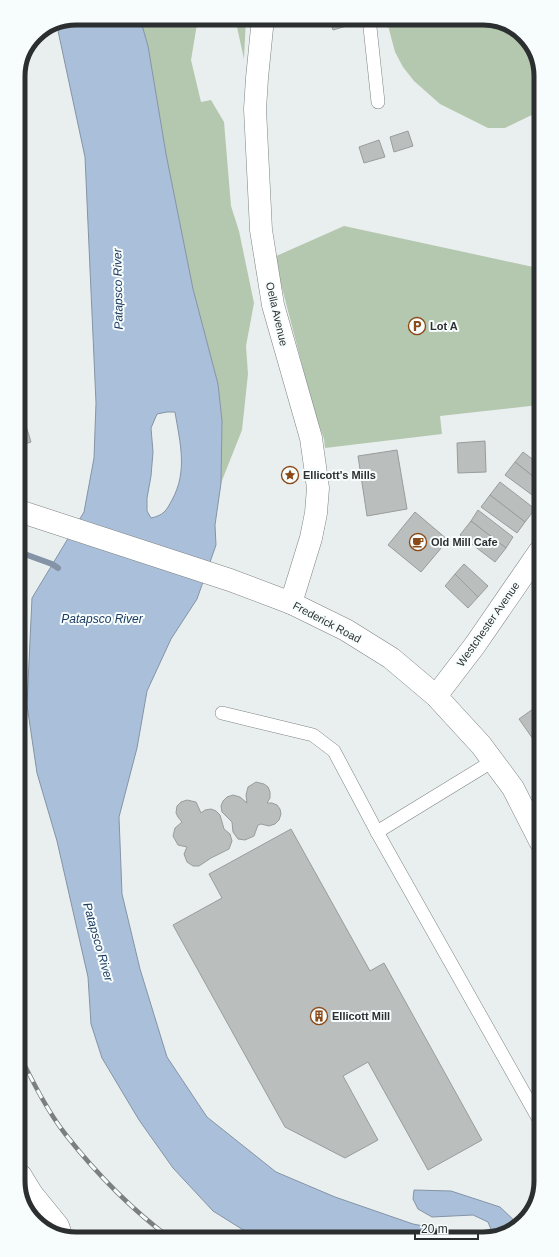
<svg xmlns="http://www.w3.org/2000/svg" width="559" height="1257" font-family="Helvetica,sans-serif">
<rect width="100%" height="100%" fill="#e9efef"/>
<g fill="#b4c7af">
<path d="M140,18H198L191,60L201,102L211,100L224,122L231,206L239,231L254,303L246,346L248,374L242,430L221,483L222,420L218,384L193,289L166,154L148,46Z"/>
<path d="M235,18H246L244,59Z"/>
<path d="M386,18H487L519,30L538,57V112L505,128H488L440,104L414,81L403,67L395,52Z"/>
<path d="M344,226L538,268L539,405L440,416L442,434L325,448L324,439L314,411L274,257Z"/>
</g>
<g fill="#aabfd9" stroke="#8494a6" fill-rule="evenodd">
<path d="M76,18H140L148,46L166,154L193,289L218,384L222,421L221,483L215,525L216,545L197,599L171,639L147,691L137,748L119,817L122,894L140,969L167,1057L207,1117L276,1172L335,1197L413,1224L476,1236L256,1238L213,1211L173,1168L139,1120L102,1058L91,1024L88,977L57,841L37,773L27,705L32,598L84,512L94,458L96,403L85,157L57,26ZM167,412H175C180,443 188,471 172,500C166,511 164,515 151,518L147,511V498L151,476L153,452L151,428L157,414Z"/>
<path d="M414,1190L451,1191L500,1207L518,1224L502,1236H487L492,1232L488,1222L473,1215L432,1217L418,1209L413,1199Z"/>
</g>
<g fill="none" stroke-linecap="round" stroke-linejoin="round">
<path stroke="#8494a6" stroke-width="6" d="M19,552L52,564L58,568"/>
</g>
<g fill="#babfbd" stroke="#989d9b">
<path d="M329,18H348L350,25L333,30Z"/>
<path d="M408,131L413,146L394,152L390,137Z"/>
<path d="M379,140L385,157L364,163L359,147Z"/>
<path d="M19,403L31,442L19,446Z"/>
<path d="M485,441L486,472L458,473L457,443Z"/>
<path d="M397,450L407,509L367,516L358,456Z"/>
<path d="M523,452L539,464V481L515,462Z"/>
<path d="M515,462L539,481V500L505,475Z"/>
<path d="M500,482L535,509L525,522L490,495Z"/>
<path d="M490,495L525,522L517,533L481,507Z"/>
<path d="M478,510L513,537L506,548L471,521Z"/>
<path d="M415,512L448,540L421,572L388,545Z"/>
<path d="M471,521L506,548L495,562L460,535Z"/>
<path d="M464,564L488,586L478,597L455,574Z"/>
<path d="M455,574L478,597L468,608L445,586Z"/>
<path d="M540,704V749L519,719Z"/>
<path d="M256,782L264,784L268,787L270,792V798L267,803H272L277,805L280,809L281,814L279,820L275,824L269,826L261,824L258,825L254,836L245,840L238,839L233,832L232,822L222,812L221,806L223,801L227,797L233,795L240,797L247,803L246,795L248,787Z"/>
<path d="M187,800L196,802L201,813L205,810L211,809L216,811L220,815L224,829L230,834L232,841L229,849L211,858L199,866H193L187,862L184,854L187,847L178,845L173,836L175,828L182,822L178,817L176,813L177,806L181,802Z"/>
<path d="M291,829L370,971L384,963L482,1140L428,1170L368,1062L343,1076L378,1140L345,1158L285,1127L173,925L222,898L209,874Z"/>
</g>
<g fill="none" stroke-linecap="round" stroke-linejoin="round">
<g stroke="#7e8383" stroke-width="14">
<g id="service">
<path d="M369,18L378,102"/>
<path d="M222,713L313,735L334,751L377,832L541,1123"/>
<path d="M377,832L493,761"/>
</g>
</g>
<g stroke="#7e8383" stroke-width="23">
<g id="minor">
<path d="M263,18L257,78L255,109L261,230L273,305L311,438L318,488L316,513L311,538L291,603"/>
<path d="M436,696L475,645L539,552"/>
<path d="M21,1176L32,1194L58,1226L61,1235"/>
</g>
</g>
<g stroke="#7e8383" stroke-width="23">
<path id="secondary" d="M19,511L230,580L291,603L346,630L391,658L436,696L481,745L513,788L540,841"/>
</g>
<use href="#service" stroke="#fff" stroke-width="13"/>
<use href="#minor" stroke="#fff" stroke-width="22"/>
<use href="#secondary" stroke="#fff" stroke-width="22"/>
<g stroke="#7b7f7f" stroke-width="4.5">
<path id="rail" d="M21,1058C34,1084 48,1112 66,1135C96,1173 131,1209 170,1238"/>
</g>
<use href="#rail" stroke="#f7fdfd" stroke-width="3" stroke-dasharray="9" stroke-linecap="butt"/>
</g>
<defs>
<g id="parking-ring" transform="scale(0.9)"><circle r="9.5" fill="#f7fdfd" stroke="#8b4917" stroke-width="1.5"/><path d="M-3.5-5.5H1a3.5 3.5 0 0 1 0 7H-1V5.5H-3.5ZM-1-3.4V-.6H.8a1.4 1.4 0 0 0 0-2.8Z" fill="#8b4917"/></g>
<g id="sight-ring" transform="scale(0.9)"><circle r="9.5" fill="#f7fdfd" stroke="#8b4917" stroke-width="1.5"/><path d="M0-6L1.8-2.2L6-1.7L2.9 1.2L3.7 5.4L0 3.3L-3.7 5.4L-2.9 1.2L-6-1.7L-1.8-2.2Z" fill="#8b4917"/></g>
<g id="cafe-ring" transform="scale(0.9)"><circle r="9.5" fill="#f7fdfd" stroke="#8b4917" stroke-width="1.5"/><path d="M-5.5-4.5H6V0H3Q3 3.5 0 3.5H-2.5Q-5.5 3.5-5.5 0ZM3-3.2v2h1.7v-2ZM-6 4.5H4V6H-6Z" fill="#8b4917"/></g>
<g id="building-ring" transform="scale(0.9)"><circle r="9.5" fill="#f7fdfd" stroke="#8b4917" stroke-width="1.5"/><path d="M-4-6H4V6H1V3H-1V6H-4ZM-2.5-4.3h1.7v1.8h-1.7ZM.8-4.3h1.7v1.8H.8ZM-2.5-1h1.7V.8h-1.7ZM.8-1h1.7V.8H.8Z" fill="#8b4917"/></g>
</defs>
<g fill-rule="evenodd">
<use href="#parking-ring" x="417" y="326"/>
<use href="#sight-ring" x="290" y="475"/>
<use href="#cafe-ring" x="418" y="542"/>
<use href="#building-ring" x="319" y="1016"/>
</g>
<g text-anchor="middle" stroke-width="4" stroke-linejoin="round" paint-order="stroke">
<g font-size="11" fill="#2c2f2f" stroke="#f7fdfd">
<text transform="translate(277 314) rotate(77)" y="4">Oella Avenue</text>
<text transform="translate(327 622) rotate(28)" y="4">Frederick Road</text>
<text transform="translate(488 624) rotate(-55)" y="4">Westchester Avenue</text>
</g>
<g font-size="11" font-weight="bold" fill="#2c2f2f" stroke="#f7fdfd" text-anchor="start">
<text x="430" y="330">Lot A</text>
<text x="303" y="479">Ellicott's Mills</text>
<text x="431" y="546">Old Mill Cafe</text>
<text x="332" y="1020">Ellicott Mill</text>
</g>
<g font-size="12" font-style="italic" fill="#1c3b60" stroke="#f7fdfd">
<text transform="translate(118 289) rotate(-91)" y="4">Patapsco River</text>
<text x="102" y="623">Patapsco River</text>
<text transform="translate(98 942) rotate(74)" y="4">Patapsco River</text>
</g>
</g>
<path d="M0 0H559V1257H0ZM76 25H483A51 51 0 0 1 534 76V1181A51 51 0 0 1 483 1232H76A51 51 0 0 1 25 1181V76A51 51 0 0 1 76 25Z" fill="#f7fdfd" fill-rule="evenodd"/>
<path fill="none" stroke="#2c2f2f" stroke-width="5" d="M76 25H483A51 51 0 0 1 534 76V1181A51 51 0 0 1 483 1232H76A51 51 0 0 1 25 1181V76A51 51 0 0 1 76 25Z"/>
<path d="M415 1233v6h63v-6" fill="none" stroke="#2c2f2f" stroke-width="2"/>
<text x="421" y="1233" font-size="12" fill="#2c2f2f" stroke="#f7fdfd" stroke-width="3" paint-order="stroke">20 m</text>
</svg>
